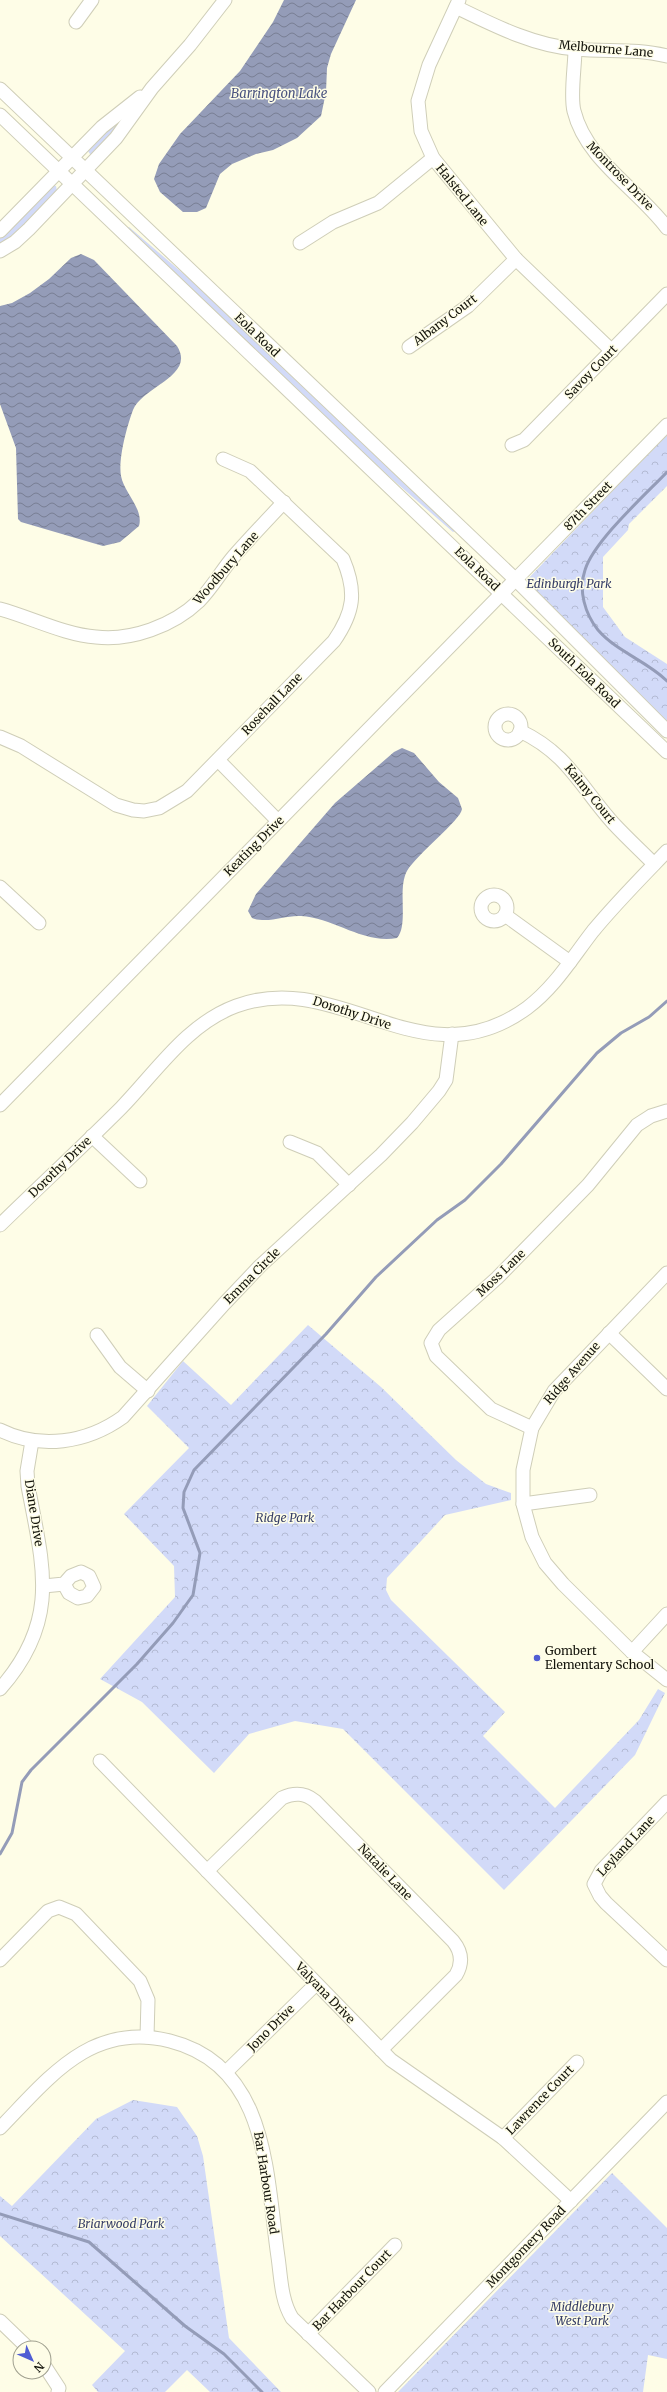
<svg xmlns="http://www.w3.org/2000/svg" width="667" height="2392" font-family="Merriweather,serif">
<defs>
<pattern id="park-crowns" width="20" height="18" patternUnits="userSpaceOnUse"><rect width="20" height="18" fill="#d2daf8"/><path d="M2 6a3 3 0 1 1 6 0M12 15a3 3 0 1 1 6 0" fill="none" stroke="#b3bad3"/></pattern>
<pattern id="water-waves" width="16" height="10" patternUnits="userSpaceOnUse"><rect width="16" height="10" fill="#949cb8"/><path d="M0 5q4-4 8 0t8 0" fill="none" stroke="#787e94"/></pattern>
</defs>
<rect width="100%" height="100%" fill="#fefde7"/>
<g fill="#d2daf8">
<path d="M130,114L92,157L88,151L106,129Z"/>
<path d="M53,185L56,186L57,191L22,228L0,244V238L47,188Z"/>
<path d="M129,227L200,288L455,531L453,532L385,473L127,228Z"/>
</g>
<g fill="url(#park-crowns)">
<path d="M667,434V486L629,524L628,530L603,557V607L625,637L667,664V733L523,584Z"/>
<path d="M308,1325L381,1387L456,1460L486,1484L511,1493V1500L445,1515L387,1578L386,1590L391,1600L505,1712L483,1736L555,1808L639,1720L658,1689L665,1693L635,1755L504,1890L343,1729L295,1721L249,1734L214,1773L142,1702L100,1679L175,1597L174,1566L124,1514L189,1448L147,1406L183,1361L231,1405Z"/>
<path d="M133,2100L177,2107L197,2136L203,2156L229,2338L281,2392H210L187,2370L165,2392H98L92,2385L125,2351L0,2236V2196L12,2206L96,2119Z"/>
<path d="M612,2173L667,2228V2359L648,2355L643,2392H398Z"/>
</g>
<g fill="url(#water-waves)">
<path d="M284,0H356L331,54L327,68L326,92L321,116L297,138L273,150L256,154L232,164L220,174L206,208L197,212H183L160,192L154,179L159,164L180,134L240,71L273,22Z"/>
<path d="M81,254L94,260L177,346C196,376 143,386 133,410C127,426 118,459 121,476C124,493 144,509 139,526L120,542L103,546L21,522L18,519L16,448L0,404V306L12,303L30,293L49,279L71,258Z"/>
<path d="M402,748L414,753L439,782L458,798L462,809C461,820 417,854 407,871C397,889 409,924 397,938C363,944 334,918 301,916C284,915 269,924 252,918L248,911L256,894L335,803L394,752Z"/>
</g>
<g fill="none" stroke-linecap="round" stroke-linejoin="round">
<g stroke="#949cb8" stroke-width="3">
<path d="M667,472C645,495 594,541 585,570C578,590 585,614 598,630C617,652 647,661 667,681"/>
<path d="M0,1854L12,1833L22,1782L31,1770L137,1664L173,1623L193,1595L200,1553L183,1508L184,1492L194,1470L326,1334L376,1277L437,1220L465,1200L501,1164L597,1053L621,1033L649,1017L667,1001"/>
<path d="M0,2214L89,2242L185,2326L224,2354L262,2392"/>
</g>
<g stroke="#cfceb8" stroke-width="15">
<g id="minor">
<path d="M459,0L429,65L418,101L421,131L433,158L516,259L612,351"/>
<path d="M456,7C493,25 534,46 576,49C606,52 637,48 667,56"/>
<path d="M76,22L92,0"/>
<path d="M575,49C575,66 570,96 574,111C586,160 638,189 667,228"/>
<path d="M0,89L516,580L667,731"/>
<path d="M0,115L667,752"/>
<path d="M0,231L102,127L140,97"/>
<path d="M300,243L333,222L378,203L433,158"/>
<path d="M0,251L15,242L29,229L116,138L152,88L190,45L225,0"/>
<path d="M409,347L468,306L516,259"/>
<path d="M512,445L524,440L667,294"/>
<path d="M0,609C30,617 65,635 96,637C131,641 173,626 199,601C212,588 222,570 234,556C250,538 267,520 284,502"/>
<circle cx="508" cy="727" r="13"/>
<path d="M520,731C567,753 580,786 613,823C626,837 640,850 654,864"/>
<path d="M0,737L21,746L116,805L133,810L144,811L159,808L187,791L334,641C354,612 357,592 343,559L250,471L223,459"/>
<path d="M218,760L278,821"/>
<path d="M0,887L39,923"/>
<circle cx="494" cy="908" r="13"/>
<path d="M505,915L570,962"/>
<path d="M0,1105L667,425"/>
<path d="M92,1136L140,1181"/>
<path d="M290,1142L317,1153L349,1185"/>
<path d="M0,1225C40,1186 81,1148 121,1108C156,1072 187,1024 236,1006C341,967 421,1085 527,1008C555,987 572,958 593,931C616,903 642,877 667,851"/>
<path d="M667,1273L554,1391L532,1428L523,1470V1504L532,1537L545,1563L563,1584L632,1652L667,1680"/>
<path d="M609,1333L667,1389"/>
<path d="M97,1335L120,1367L148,1391"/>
<path d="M532,1428L491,1409L436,1356L431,1343L439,1330L497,1278L588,1185L637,1125L651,1116L667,1111"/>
<path d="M0,1430C40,1450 87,1443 123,1417L224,1304L260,1266L381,1155L412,1123L439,1091L446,1080L452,1034"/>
<path d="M523,1504L590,1495"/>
<path d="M44,1586L64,1584L69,1593L78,1598L87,1596L94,1587L89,1576L81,1572L71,1576L64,1584"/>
<path d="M632,1652L667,1614"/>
<path d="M0,1689C61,1620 43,1566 28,1486L27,1471L32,1441"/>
<path d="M100,1761L391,2060L503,2138L571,2201"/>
<path d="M667,1802L601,1871L594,1884L600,1896L606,1903L667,1960"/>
<path d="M207,1871L282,1798C295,1792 305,1793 315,1801L453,1941C462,1952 463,1963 456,1975L381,2050"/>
<path d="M0,1960L48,1911L59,1907L76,1914L140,1981L148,2000L147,2037"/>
<path d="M226,2072L316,1984"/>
<path d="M0,2128C49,2078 91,2021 170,2041C269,2066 266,2175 278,2257C281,2278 281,2300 292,2318L369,2392"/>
<path d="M503,2138L577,2062"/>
<path d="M0,2321L28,2348"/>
<path d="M308,2334L395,2245"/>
<path d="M44,2365L59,2388L58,2392"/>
<path d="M385,2392L667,2102"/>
</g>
</g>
<use href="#minor" stroke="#fff" stroke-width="13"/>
</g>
<circle fill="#505dd3" stroke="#fefde7" stroke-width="1.5" cx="537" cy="1658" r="4"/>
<g text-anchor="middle" stroke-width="3" stroke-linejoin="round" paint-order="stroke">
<g font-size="12" fill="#14140c" stroke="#fefde7">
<text transform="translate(606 49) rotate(5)" y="4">Melbourne Lane</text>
<text transform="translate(620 176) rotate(46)" y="4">Montrose Drive</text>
<text transform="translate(462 195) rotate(51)" y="4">Halsted Lane</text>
<text transform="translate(445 320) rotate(-37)" y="4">Albany Court</text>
<text transform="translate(257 335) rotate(44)" y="4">Eola Road</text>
<text transform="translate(591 372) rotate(-46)" y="4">Savoy Court</text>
<text transform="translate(588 506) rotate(-46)" y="4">87th Street</text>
<text transform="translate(226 568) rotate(-49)" y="4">Woodbury Lane</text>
<text transform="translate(477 569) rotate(44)" y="4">Eola Road</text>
<text transform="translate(584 673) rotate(44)" y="4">South Eola Road</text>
<text transform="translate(272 704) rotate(-46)" y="4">Rosehall Lane</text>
<text transform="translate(590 794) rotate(51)" y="4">Kaimy Court</text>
<text transform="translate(254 846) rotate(-45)" y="4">Keating Drive</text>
<text transform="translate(352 1013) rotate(18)" y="4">Dorothy Drive</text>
<text transform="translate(60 1167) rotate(-44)" y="4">Dorothy Drive</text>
<text transform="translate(501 1273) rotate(-44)" y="4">Moss Lane</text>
<text transform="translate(252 1276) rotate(-45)" y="4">Emma Circle</text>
<text transform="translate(572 1373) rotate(-49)" y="4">Ridge Avenue</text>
<text transform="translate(34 1513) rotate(81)" y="4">Diane Drive</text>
<text transform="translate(626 1846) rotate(-47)" y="4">Leyland Lane</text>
<text transform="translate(385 1872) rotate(46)" y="4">Natalie Lane</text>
<text transform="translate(325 1993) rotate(46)" y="4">Valyana Drive</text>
<text transform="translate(271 2028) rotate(-45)" y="4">Jono Drive</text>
<text transform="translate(540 2100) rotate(-46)" y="4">Lawrence Court</text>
<text transform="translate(266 2183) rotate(81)" y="4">Bar Harbour Road</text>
<text transform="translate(526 2247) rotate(-46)" y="4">Montgomery Road</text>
<text transform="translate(352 2290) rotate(-46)" y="4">Bar Harbour Court</text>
</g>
<g font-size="12" font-style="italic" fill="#353d67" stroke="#fefde7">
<text x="569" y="588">Edinburgh Park</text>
<text x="285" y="1522">Ridge Park</text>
<text x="121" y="2228">Briarwood Park</text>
<text x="582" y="2311">Middlebury<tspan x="582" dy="14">West Park</tspan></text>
</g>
<g font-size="12" fill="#14140c" stroke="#fefde7" text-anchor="start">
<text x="545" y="1655">Gombert<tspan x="545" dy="14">Elementary School</tspan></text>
</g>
<g font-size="13" font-style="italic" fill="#4b5480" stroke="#fefde7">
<text x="279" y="98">Barrington Lake</text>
</g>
</g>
<g transform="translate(32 2360) rotate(135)"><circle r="19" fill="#fefde7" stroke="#a0a08f"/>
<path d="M0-3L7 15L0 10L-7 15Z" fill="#505dd3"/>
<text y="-6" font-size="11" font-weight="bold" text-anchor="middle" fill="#14140c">N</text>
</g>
</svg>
